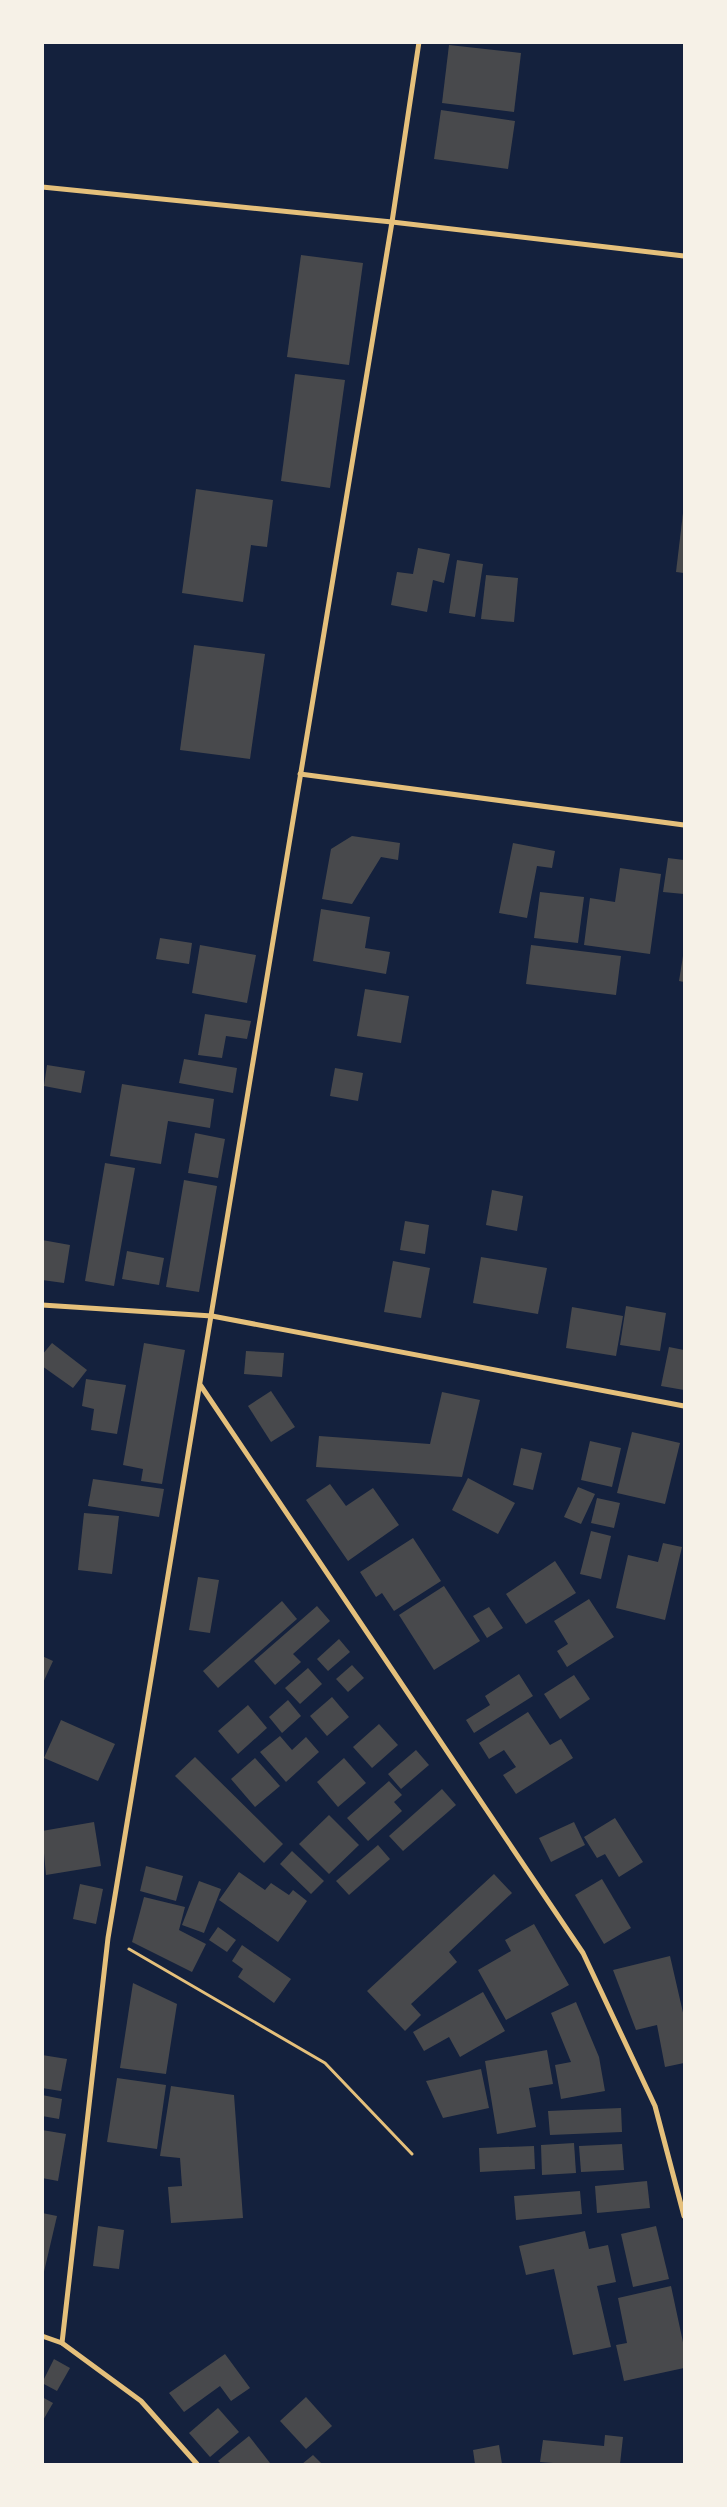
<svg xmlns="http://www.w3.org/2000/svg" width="727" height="2507" font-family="'Open Sans',sans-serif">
<rect width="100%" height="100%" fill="#14213d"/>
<g fill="#48494c">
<path d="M449,45L521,53L514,112L442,103Z"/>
<path d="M441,110L515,121L508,169L434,159Z"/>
<path d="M301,255L363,263L349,365L287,357Z"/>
<path d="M295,374L345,380L330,488L281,481Z"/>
<path d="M196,489L273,500L267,547L251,545L243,602L182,593Z"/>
<path d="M683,513H684V573L676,572Z"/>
<path d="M418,548L450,554L444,583L433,580L427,612L391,605L397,572L413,574Z"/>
<path d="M457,560L483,564L475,617L449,613Z"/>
<path d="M486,575L518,578L514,622L481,619Z"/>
<path d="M194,645L265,654L250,759L180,750Z"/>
<path d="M352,836L400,843L398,860L381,857L352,904L322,899L331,849Z"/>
<path d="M513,843L555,851L552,868L537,866L527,918L499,913Z"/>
<path d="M668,858L684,860V894L663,892Z"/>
<path d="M620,868L661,874L650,954L584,945L590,898L615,902Z"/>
<path d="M540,892L584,897L578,943L534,938Z"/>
<path d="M321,909L370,917L365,948L390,952L386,974L313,961Z"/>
<path d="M160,938L192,943L189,964L156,959Z"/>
<path d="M200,945L256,955L247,1003L192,993Z"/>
<path d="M531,945L621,956L616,995L526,984Z"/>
<path d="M683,956H684V982L679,981Z"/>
<path d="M365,989L409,996L401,1043L357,1036Z"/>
<path d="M205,1014L251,1021L247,1039L226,1036L222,1058L198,1055Z"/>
<path d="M184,1059L237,1068L233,1093L179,1083Z"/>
<path d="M47,1065L85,1071L81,1093L44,1086Z"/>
<path d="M335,1068L363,1073L358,1101L330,1096Z"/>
<path d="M122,1084L214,1099L210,1128L168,1121L161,1164L110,1156Z"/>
<path d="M195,1133L225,1139L218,1178L188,1173Z"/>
<path d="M105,1163L135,1168L114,1286L85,1281Z"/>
<path d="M184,1180L217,1186L199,1292L166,1287Z"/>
<path d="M492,1190L523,1196L517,1231L486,1225Z"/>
<path d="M405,1221L429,1225L425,1254L400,1250Z"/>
<path d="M42,1240L70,1245L64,1283L42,1280Z"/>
<path d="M127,1251L164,1258L159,1285L122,1279Z"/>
<path d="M481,1257L547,1268L538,1314L473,1303Z"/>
<path d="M393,1261L430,1268L421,1318L384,1312Z"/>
<path d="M626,1306L666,1313L660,1351L620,1345Z"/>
<path d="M572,1307L623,1316L616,1356L566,1348Z"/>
<path d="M52,1343L87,1370L73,1388L42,1366V1355Z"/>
<path d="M144,1343L185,1350L162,1484L141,1481L143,1469L123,1465Z"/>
<path d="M669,1347L684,1350V1390L661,1386Z"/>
<path d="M246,1351L284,1353L282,1377L244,1374Z"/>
<path d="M86,1379L126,1385L117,1434L91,1430L94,1409L82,1406Z"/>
<path d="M271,1391L295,1427L271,1442L248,1406Z"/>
<path d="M442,1392L480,1400L462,1477L316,1467L319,1436L430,1444Z"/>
<path d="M632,1432L680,1443L665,1504L617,1493Z"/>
<path d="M590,1441L621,1448L612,1487L581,1480Z"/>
<path d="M521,1448L542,1453L533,1490L513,1485Z"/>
<path d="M468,1478L515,1503L498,1534L452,1510Z"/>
<path d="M93,1479L164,1489L159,1517L88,1506Z"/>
<path d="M330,1484L346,1506L373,1488L399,1525L348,1561L306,1500Z"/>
<path d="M578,1487L595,1494L581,1524L564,1517Z"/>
<path d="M597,1498L620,1503L614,1528L591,1523Z"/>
<path d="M84,1513L119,1516L112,1574L78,1570Z"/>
<path d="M591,1531L611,1536L601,1579L580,1574Z"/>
<path d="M413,1538L441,1581L394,1611L382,1593L376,1597L360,1572Z"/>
<path d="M663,1543L682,1547L665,1620L616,1608L628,1555L658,1562Z"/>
<path d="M555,1561L576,1593L526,1624L506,1594Z"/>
<path d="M198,1577L219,1580L210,1633L189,1630Z"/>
<path d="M444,1586L480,1641L434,1670L399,1615Z"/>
<path d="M589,1599L614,1637L567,1667L557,1651L568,1644L554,1621Z"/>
<path d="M282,1601L297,1619L218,1688L203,1671Z"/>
<path d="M317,1606L330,1621L293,1654L301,1662L275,1685L254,1661Z"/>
<path d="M489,1607L503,1628L487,1638L473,1616Z"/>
<path d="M339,1639L350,1652L328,1671L317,1659Z"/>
<path d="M42,1656L53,1661L42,1685Z"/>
<path d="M352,1665L364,1678L348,1692L336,1679Z"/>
<path d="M308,1668L322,1684L300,1704L285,1688Z"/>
<path d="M519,1674L533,1696L474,1733L466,1720L490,1705L485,1696Z"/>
<path d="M574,1675L590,1699L560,1719L544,1694Z"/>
<path d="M332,1697L349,1717L327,1736L310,1716Z"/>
<path d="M288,1700L301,1716L282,1733L269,1717Z"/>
<path d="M248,1705L267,1728L238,1754L218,1731Z"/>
<path d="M528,1712L550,1745L561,1739L573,1758L516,1794L503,1775L516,1767L504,1750L489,1759L479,1743Z"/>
<path d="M61,1720L115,1744L98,1781L44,1758Z"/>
<path d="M379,1724L398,1745L372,1768L353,1747Z"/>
<path d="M280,1736L292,1750L306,1737L319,1752L286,1782L260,1752Z"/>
<path d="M416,1750L429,1765L401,1789L388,1774Z"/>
<path d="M195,1757L283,1844L264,1863L175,1776Z"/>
<path d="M255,1758L280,1786L255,1807L231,1779Z"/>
<path d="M344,1758L366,1783L338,1807L317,1782Z"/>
<path d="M389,1781L402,1795L394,1802L402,1811L368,1841L347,1818Z"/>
<path d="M442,1789L456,1805L403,1851L389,1836Z"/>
<path d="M329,1815L359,1845L329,1874L299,1844Z"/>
<path d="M615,1818L643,1862L619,1877L605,1854L597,1858L584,1837Z"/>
<path d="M94,1822L101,1866L46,1875L42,1831Z"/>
<path d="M574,1822L585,1845L551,1862L539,1838Z"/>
<path d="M378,1845L390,1859L349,1895L336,1881Z"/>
<path d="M292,1851L324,1881L311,1894L280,1864Z"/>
<path d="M146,1866L183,1876L176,1901L140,1891Z"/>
<path d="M239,1872L265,1890L271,1883L289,1895L293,1890L307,1901L278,1942L219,1900Z"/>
<path d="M494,1874L512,1893L449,1952L457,1962L411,2004L421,2015L405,2031L367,1991Z"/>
<path d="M602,1879L631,1928L604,1944L575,1895Z"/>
<path d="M199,1881L221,1889L204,1933L182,1925Z"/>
<path d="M80,1884L103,1889L96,1924L73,1919Z"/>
<path d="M144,1897L185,1907L179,1930L206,1944L192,1972L132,1942Z"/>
<path d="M534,1924L569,1985L506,2020L478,1970L511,1951L505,1940Z"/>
<path d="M218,1927L236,1940L227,1952L209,1940Z"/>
<path d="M242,1945L291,1979L274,2003L238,1977L243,1969L232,1961Z"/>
<path d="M670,1956L684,2017V2063L665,2067L657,2025L636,2030L613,1970Z"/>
<path d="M133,1983L177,2004L166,2074L120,2068Z"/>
<path d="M483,1992L505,2031L460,2057L449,2037L424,2051L413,2032Z"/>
<path d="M576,2002L599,2057L605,2091L561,2099L555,2065L571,2062L551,2013Z"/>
<path d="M547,2050L553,2084L529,2088L536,2127L497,2134L485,2061Z"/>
<path d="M42,2055L67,2059L61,2091L42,2088Z"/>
<path d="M481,2069L489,2108L443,2118L426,2081Z"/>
<path d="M117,2078L166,2085L157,2149L107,2142Z"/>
<path d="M171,2086L234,2095L243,2218L171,2223L168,2187L182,2186L180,2158L160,2156Z"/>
<path d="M42,2095L62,2099L59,2119L42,2116Z"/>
<path d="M621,2108L622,2132L550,2135L548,2111Z"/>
<path d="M42,2130L66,2134L58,2181L42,2178Z"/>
<path d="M574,2143L576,2173L542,2175L541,2145Z"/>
<path d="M622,2144L624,2170L581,2172L579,2146Z"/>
<path d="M534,2146L535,2169L480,2172L479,2148Z"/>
<path d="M647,2181L650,2208L597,2213L595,2186Z"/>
<path d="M580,2191L582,2214L516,2220L514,2196Z"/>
<path d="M42,2213L57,2216L43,2276H42Z"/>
<path d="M98,2226L124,2230L119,2269L93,2266Z"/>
<path d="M656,2226L669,2279L633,2287L621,2234Z"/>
<path d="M585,2231L589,2249L608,2245L616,2282L597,2286L611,2347L573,2355L554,2269L526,2275L519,2246Z"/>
<path d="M671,2286L684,2347V2368L624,2381L616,2345L627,2343L618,2298Z"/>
<path d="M225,2354L250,2388L231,2401L220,2386L184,2412L169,2393Z"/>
<path d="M54,2359L70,2368L57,2391L42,2383Z"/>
<path d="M42,2397L53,2403L42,2422Z"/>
<path d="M306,2397L332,2426L306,2449L280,2421Z"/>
<path d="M218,2408L239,2432L210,2457L189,2433Z"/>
<path d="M605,2435L623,2437L620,2464H566L540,2462L543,2440L604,2446Z"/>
<path d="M249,2436L270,2463L221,2464L218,2461Z"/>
<path d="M499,2445L502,2464H475L473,2450Z"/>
<path d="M313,2455L322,2464H302Z"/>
</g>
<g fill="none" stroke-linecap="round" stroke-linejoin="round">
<path stroke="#e5c07b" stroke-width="3" d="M129,1949L325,2063L412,2154"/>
<g stroke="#e5c07b" stroke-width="5">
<path d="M42,187L392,222L684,256"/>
<path d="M300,774L684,825"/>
<path d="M42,1305L212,1316L684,1406"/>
<path d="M201,1386L583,1953L655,2106L684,2216"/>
<path d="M42,2336L62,2343L141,2401L197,2464"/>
<path d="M62,2343L108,1938L392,222L419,42"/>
</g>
</g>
<rect width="727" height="2507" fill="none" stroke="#f6f1e7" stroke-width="88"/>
</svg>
